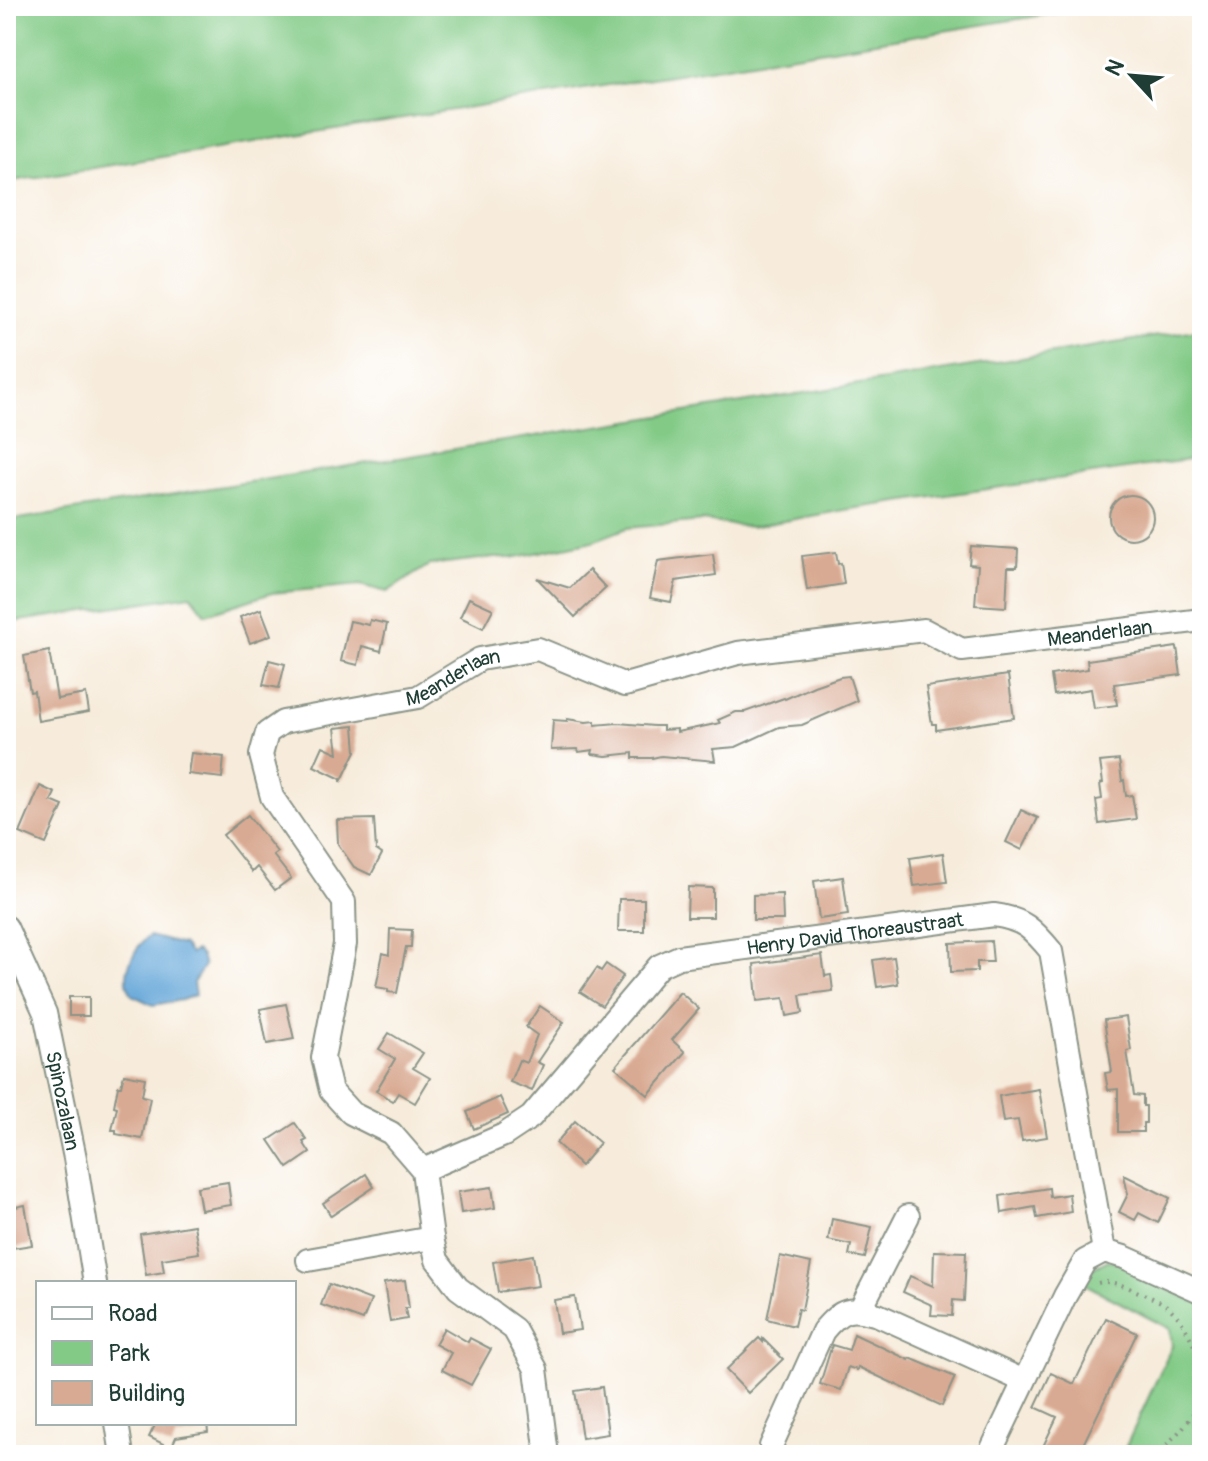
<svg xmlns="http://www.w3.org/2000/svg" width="1208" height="1461" font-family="Pangolin,sans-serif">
<rect width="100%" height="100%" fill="#fff"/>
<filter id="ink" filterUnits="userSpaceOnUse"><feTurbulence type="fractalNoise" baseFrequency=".0125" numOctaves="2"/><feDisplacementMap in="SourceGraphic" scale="16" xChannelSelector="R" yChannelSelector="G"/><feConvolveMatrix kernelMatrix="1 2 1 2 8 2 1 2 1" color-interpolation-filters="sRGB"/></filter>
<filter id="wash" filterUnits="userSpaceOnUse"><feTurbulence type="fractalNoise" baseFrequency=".006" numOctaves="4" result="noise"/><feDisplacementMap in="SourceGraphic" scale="32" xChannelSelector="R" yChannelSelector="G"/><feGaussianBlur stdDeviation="1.8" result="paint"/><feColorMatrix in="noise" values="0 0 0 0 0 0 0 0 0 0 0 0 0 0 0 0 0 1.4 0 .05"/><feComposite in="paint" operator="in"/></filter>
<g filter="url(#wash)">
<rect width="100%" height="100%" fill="#f7ecdb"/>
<g fill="#82ca86" stroke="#50845d" stroke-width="2">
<path d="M6,6H1099L6,182Z"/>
<path d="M1202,329V458L850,509L751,527L702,521L627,528L593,541L512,558H488L429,565L387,592L360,585L272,593L206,614L191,595L6,623V521Z"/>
<path d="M1108,1260L1117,1262L1187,1298H1202V1455H1122L1172,1346L1170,1329L1083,1283L1091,1269Z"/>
</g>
<path fill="#64a6d8" stroke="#427286" stroke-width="2" d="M149,936L183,945L190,954L196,951L201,956L204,966L193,983L195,995L182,1000L153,1005L132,995C131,993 127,985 127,982C125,968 137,944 149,936Z"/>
<g id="blocks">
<g fill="#d9aa93">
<circle cx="1131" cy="517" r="22"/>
<path d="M971,546L1018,549L1017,567H1008L1006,607L975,605L978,565L969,564Z"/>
<path d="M836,552L838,564L841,563L844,584L807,590L802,556Z"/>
<path d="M713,554L716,575L676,581L671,602L650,598L658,561Z"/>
<path d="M589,570L606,588L575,617L537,578L570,588Z"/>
<path d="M469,598L493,609L483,628L460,617Z"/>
<path d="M261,609L271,635L250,643L240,617Z"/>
<path d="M370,620L387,624L381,651L362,646L358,665L341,661L350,621L369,625Z"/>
<path d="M1177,647L1181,675L1114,684L1117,705L1094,708L1091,689L1054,695L1051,675L1088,669L1087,660Z"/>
<path d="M49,651L57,699L86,694L89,712L38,721L34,691L30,692L24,656Z"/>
<path d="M269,660L285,664L279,688L263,685Z"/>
<path d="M1008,675L1014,718L936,730V724H932L926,687Z"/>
<path d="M849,676L857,701L802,725L779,727L736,747L713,749L715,761L661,756L652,758H633V753L606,756L592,754L593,750L579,752L578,749L551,750L553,720L567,721V719L586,722L595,721V725L618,723L654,726H663V730L677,729V732L720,723L718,720L736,712H745L784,698L785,699L814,686L840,677Z"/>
<path d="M354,726L356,751L341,782V779L314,766L323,746L338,753L335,728Z"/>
<path d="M191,753L224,757L222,778L188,774Z"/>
<path d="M1119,760L1122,781L1124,780L1126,796L1132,795L1136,819L1099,824L1096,800L1102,799L1100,784L1103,783L1100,762Z"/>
<path d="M40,786L55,793L51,801L63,806L46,844L20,833Z"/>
<path d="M1021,810L1038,818L1022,850L1006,842Z"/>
<path d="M248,815L277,852L273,855L291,878L275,890L257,867L252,872L223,835Z"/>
<path d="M374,819L376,850L382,854L371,875L354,867L338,844L337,820Z"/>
<path d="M943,853L947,882L914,886L910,858Z"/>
<path d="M843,877L848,915L819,919L814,881Z"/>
<path d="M688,887L713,888V917H687Z"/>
<path d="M782,894L783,920H753V895Z"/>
<path d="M619,899H644V931H618Z"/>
<path d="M390,929L412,930L411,947H406L397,993L388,992V989L376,987L383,953L389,955Z"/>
<path d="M991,941L993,962H977V971L951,972L950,943Z"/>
<path d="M822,955L825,976L831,975L833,991L800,995L803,1013L787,1016L784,998L757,1001L754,964Z"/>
<path d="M894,957L898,984L877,987L873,960Z"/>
<path d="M606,964L623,976L602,1006L580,992L597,968L601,971Z"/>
<path d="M680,992L699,1009L672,1040L685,1052L648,1095L615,1067Z"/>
<rect x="69" y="997" width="20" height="19"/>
<path d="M286,1004L294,1039L267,1044L260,1009Z"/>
<path d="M540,1006L564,1022L537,1062L543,1065L532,1091L510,1082L519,1060L526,1063L537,1035L526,1027Z"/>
<path d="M1126,1017L1131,1050L1127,1051L1134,1095L1143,1096V1106H1146V1123H1143V1132H1118V1089L1108,1090L1105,1073L1112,1072L1104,1020Z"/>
<path d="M389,1033L423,1053L413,1068L430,1078L415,1103L398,1093L393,1101L376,1091L395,1059L379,1049Z"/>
<path d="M124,1074L145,1078L142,1096L150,1098L142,1139L116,1134V1130H112L117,1107L114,1106L118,1086H121Z"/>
<path d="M1039,1089L1047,1137L1022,1141L1018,1120L1003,1122L999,1096Z"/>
<path d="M500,1097L508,1114L474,1129L467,1112Z"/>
<path d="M575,1121L600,1143L581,1166L556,1143Z"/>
<path d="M295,1123L307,1140L303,1142L310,1153L288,1168L269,1140Z"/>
<path d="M366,1174L374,1187L331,1216L323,1203Z"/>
<path d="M1124,1175L1170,1198L1158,1223L1139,1213L1135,1220L1119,1212L1128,1194Z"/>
<path d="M228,1182L231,1205L201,1210L197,1187Z"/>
<path d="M492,1187L495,1208L461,1213L458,1192Z"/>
<path d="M1049,1188L1050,1197L1069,1194L1071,1212L1037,1218L1035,1207L1002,1213L1000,1196Z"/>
<path d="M25,1205L32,1245L6,1249V1209Z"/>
<path d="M832,1219L872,1227L865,1258L849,1255L851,1245L828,1240Z"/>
<path d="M194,1225L199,1253L162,1259L164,1272L146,1275L140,1234Z"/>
<path d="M934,1251L966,1252L964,1301L953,1300L952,1316L931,1315L932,1305L903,1292L910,1276L933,1286Z"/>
<path d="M533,1255L538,1286L498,1292L493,1262Z"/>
<path d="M780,1256L811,1263L802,1310L798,1309L794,1326L767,1319Z"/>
<path d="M405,1280L409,1308H405L407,1319L390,1322L384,1283Z"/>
<path d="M329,1284L371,1300L363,1320L321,1305Z"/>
<path d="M575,1297L580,1330L559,1333L554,1300Z"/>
<path d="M1106,1318L1137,1333L1078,1455H1039L1057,1417L1035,1407L1051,1373L1074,1384Z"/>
<path d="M444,1328L468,1342L470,1338L491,1349L471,1385L442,1370L451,1353L435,1344Z"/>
<path d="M854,1334L909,1360L910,1358L955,1377L942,1406L858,1367L857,1370L848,1367L841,1390L820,1384L832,1345L849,1350Z"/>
<path d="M759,1338L763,1342V1339L783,1359L748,1393L726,1370Z"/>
<path d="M602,1387L608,1434L582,1438L575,1391Z"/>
<path d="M156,1423H207L208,1432L176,1437L171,1448L149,1437Z"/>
</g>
</g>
</g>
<g filter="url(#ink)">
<use href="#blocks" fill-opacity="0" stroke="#8b9488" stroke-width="2"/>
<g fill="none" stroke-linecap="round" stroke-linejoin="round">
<g stroke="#8b9488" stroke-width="26">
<g id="street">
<path id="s1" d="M6,927L45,1013L75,1158L95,1283"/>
<path id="s2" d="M423,1170L504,1135L531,1117L659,966L679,957L994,915C1023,919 1033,929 1051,951L1104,1251"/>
<path d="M308,1260L432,1238"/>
<path d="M860,1310L908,1216"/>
<path d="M117,1423L122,1455"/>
<path id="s3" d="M547,1455L536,1369L514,1329L458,1288L437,1260L432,1238L423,1170L391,1133L351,1113L331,1091L323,1058L345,944L344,902L272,797L261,755L267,733L283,722L418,697L480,659L538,649L625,685L738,653L924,630L962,650L1202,620"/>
<path d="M772,1455L771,1446L823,1331C842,1308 850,1307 878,1315L1024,1381"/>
<path d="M989,1455L1065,1296L1085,1261L1104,1251L1124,1257L1202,1292"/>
</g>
</g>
<path stroke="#8b9488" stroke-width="4" stroke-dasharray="2 6" stroke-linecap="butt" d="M1098,1283C1110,1280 1122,1285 1134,1290C1145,1295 1157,1299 1167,1306C1189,1323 1207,1369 1200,1396C1194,1422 1173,1437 1156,1455"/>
<use href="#street" stroke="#fff" stroke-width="22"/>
</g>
</g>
<g text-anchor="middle" stroke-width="7" stroke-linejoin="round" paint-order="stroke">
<g font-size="20" fill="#1f3d34" stroke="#fff">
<text dy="7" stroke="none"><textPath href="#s3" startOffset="1706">Meanderlaan</textPath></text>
<text dy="7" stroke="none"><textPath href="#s3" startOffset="1034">Meanderlaan</textPath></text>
<text dy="7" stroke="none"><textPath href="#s2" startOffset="518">Henry David Thoreaustraat</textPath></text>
<text dy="7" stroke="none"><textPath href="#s1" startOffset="184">Spinozalaan</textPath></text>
</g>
</g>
<rect width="1208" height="1461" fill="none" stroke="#fff" stroke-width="32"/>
<rect x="36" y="1281" width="260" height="144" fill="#ffffff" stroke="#a5b1ae" stroke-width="2"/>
<rect x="52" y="1307" width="40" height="12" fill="#ffffff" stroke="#a5b1ae" stroke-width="2"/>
<text x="108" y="1321" font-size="24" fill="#1f3d34">Road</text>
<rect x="52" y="1341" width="40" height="24" fill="#82ca86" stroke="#a5b1ae" stroke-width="2"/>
<text x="108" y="1361" font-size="24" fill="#1f3d34">Park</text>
<rect x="52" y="1381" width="40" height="24" fill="#d9aa93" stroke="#a5b1ae" stroke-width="2"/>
<text x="108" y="1401" font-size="24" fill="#1f3d34">Building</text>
<g transform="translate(1132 76) rotate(296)" stroke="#ffffff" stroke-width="6" paint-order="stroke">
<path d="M0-6L14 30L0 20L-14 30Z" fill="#1f3d34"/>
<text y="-12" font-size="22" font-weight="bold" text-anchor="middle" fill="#1f3d34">N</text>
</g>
</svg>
